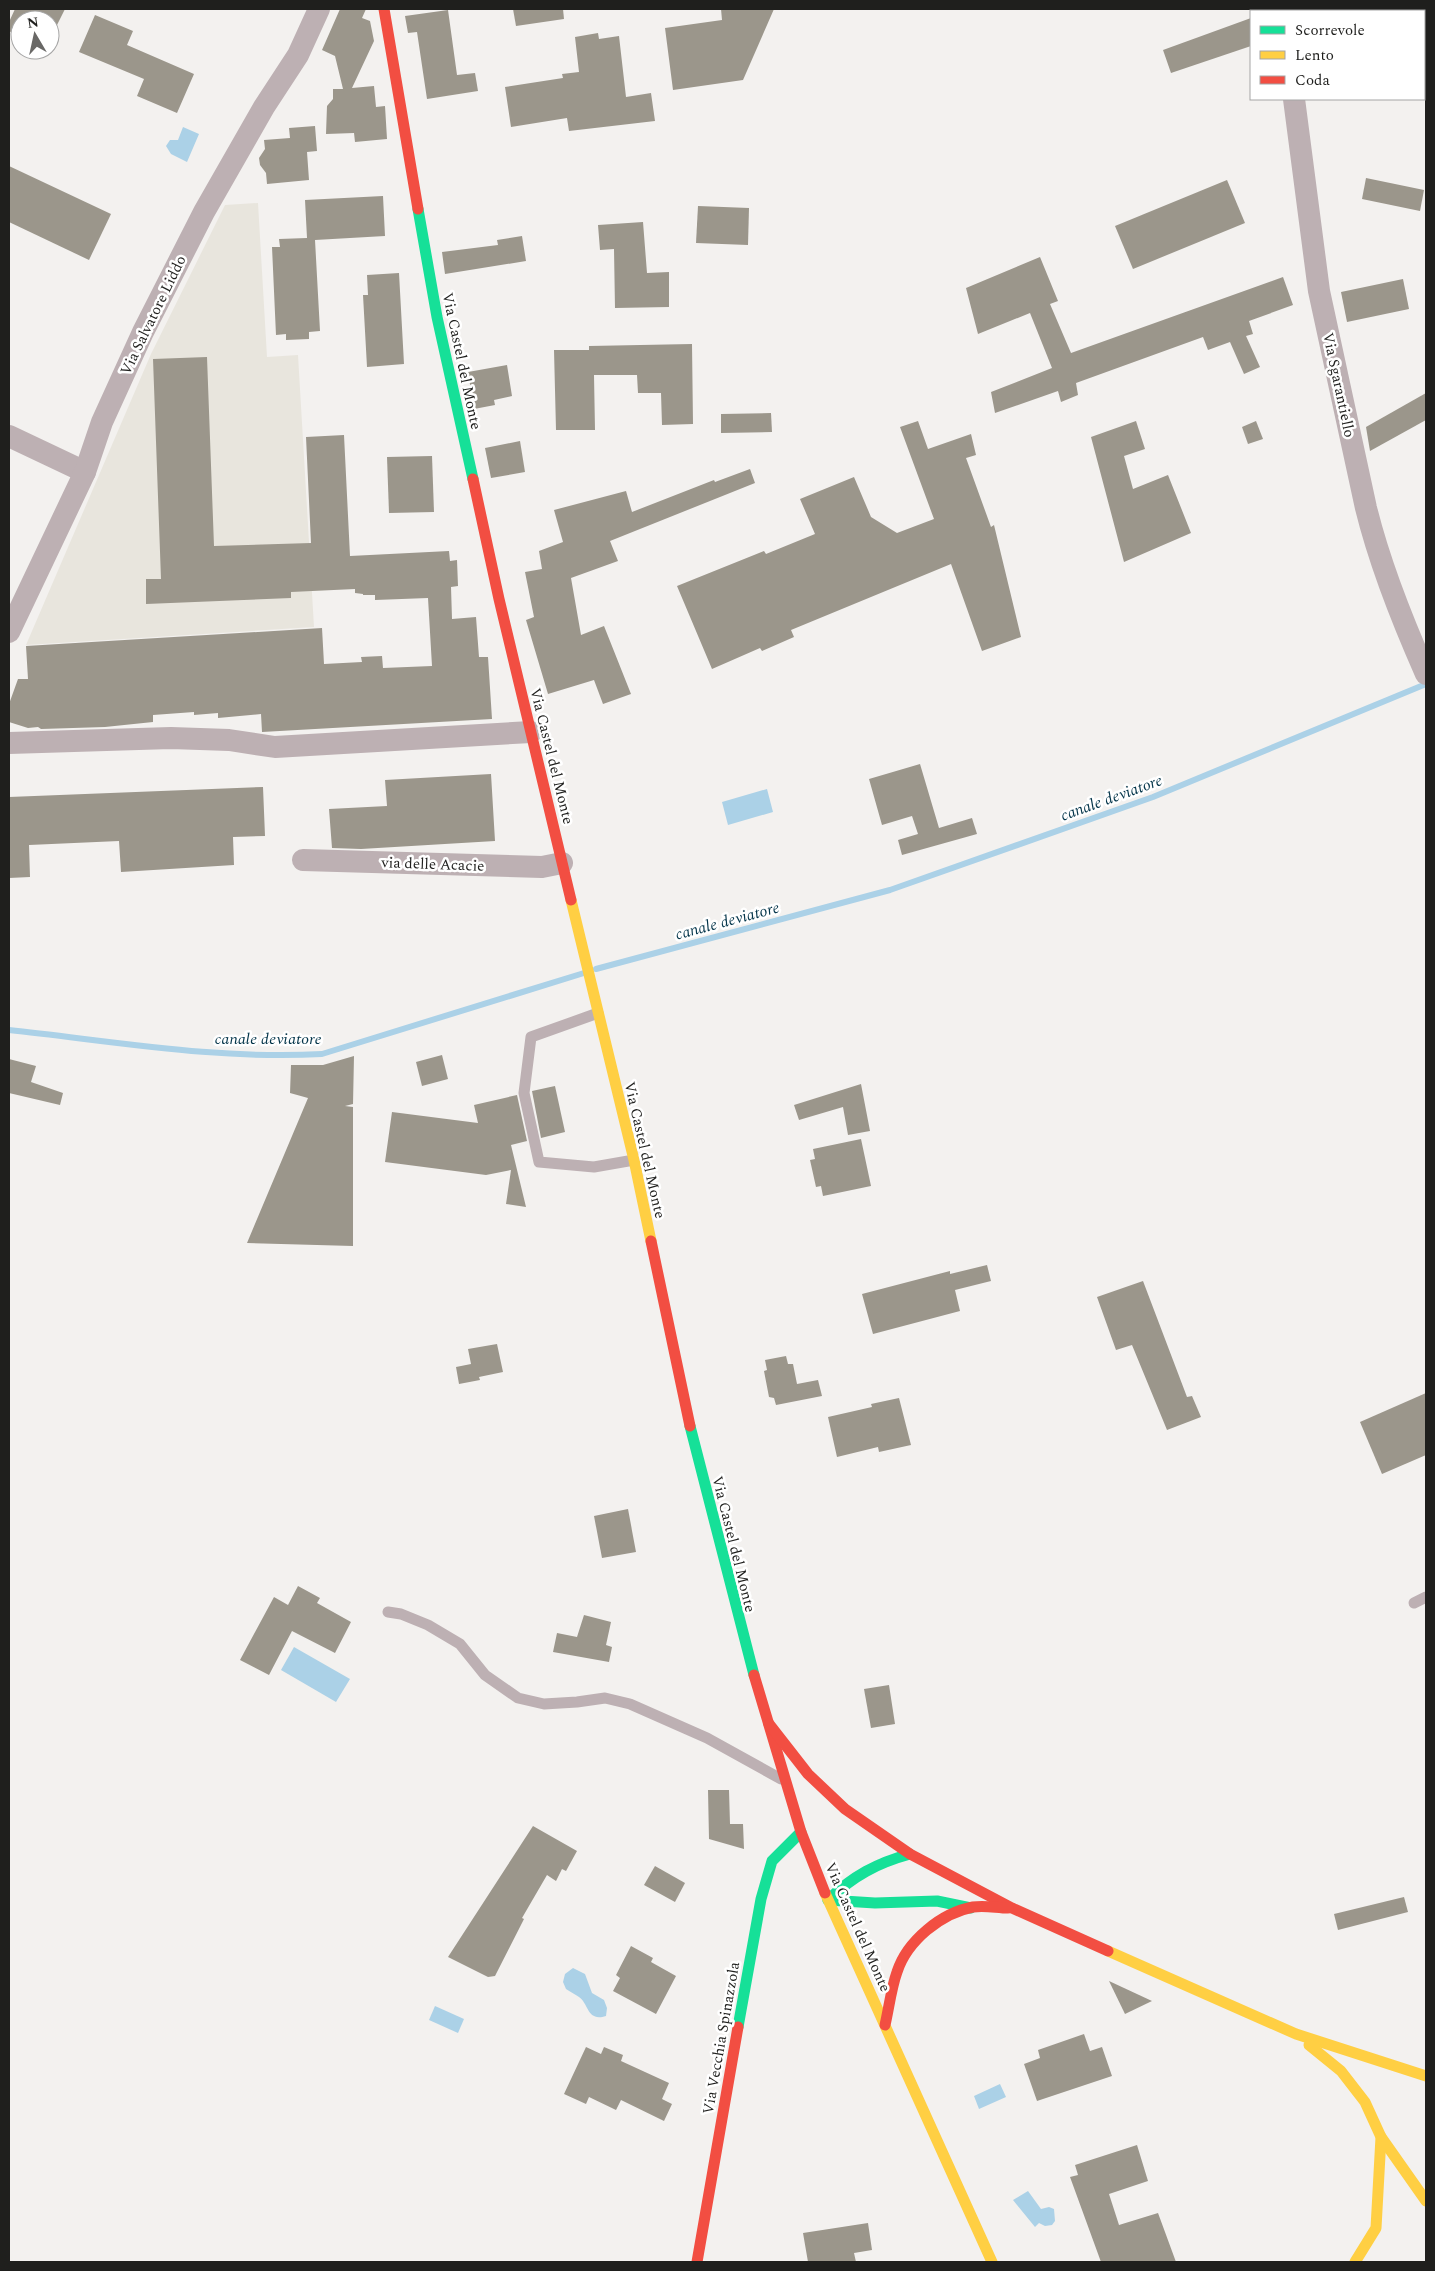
<svg xmlns="http://www.w3.org/2000/svg" width="1435" height="2271" font-family="Spectral,serif">
<rect width="100%" height="100%" fill="#f3f1ef"/>
<path fill="#e8e5dd" d="M258,203L267,357L298,355L314,627L26,645L151,354L225,205Z"/>
<g fill="#abd1e7">
<path d="M183,127L199,134L187,162L171,154L166,146L170,140H178Z"/>
<path d="M767,789L773,812L728,825L722,802Z"/>
<path d="M294,1647L350,1679L336,1702L281,1670Z"/>
<path d="M573,1968L585,1974L592,1993L604,2000L607,2008L606,2016C587,2022 589,2004 579,1997C575,1994 570,1992 566,1989L563,1982L565,1974Z"/>
<path d="M435,2006L464,2019L458,2033L429,2020Z"/>
<path d="M1000,2084L1006,2097L979,2109L974,2096Z"/>
<path d="M1028,2191L1041,2209L1049,2207L1054,2209L1055,2221L1052,2225L1045,2226L1039,2223L1035,2227L1013,2200Z"/>
</g>
<g fill="none" stroke-linecap="round" stroke-linejoin="round">
<g stroke="#abd1e7" stroke-width="6">
<path d="M596,969L890,890L1153,797L1426,684"/>
<path d="M9,1030C112,1041 218,1060 322,1054L584,973"/>
</g>
</g>
<g fill="#9b968b">
<path d="M15,9H65L50,39V20H20V37L9,31V22Z"/>
<path d="M340,9H366L362,18L370,21L374,41L352,88L374,86L376,107L385,106L387,139L355,142L354,133L326,134L327,106L333,99V89H343L335,56L322,50Z"/>
<path d="M513,9H563L564,19L516,26Z"/>
<path d="M721,9H774L743,80L673,90L665,28L722,20Z"/>
<path d="M448,10L457,75L475,73L478,91L427,99L417,32L408,33L405,16Z"/>
<path d="M95,15L133,31L127,45L194,74L177,113L137,96L144,79L79,52Z"/>
<path d="M1251,18V46L1171,73L1163,50Z"/>
<path d="M598,33L599,39L619,36L626,97L651,93L655,121L569,131L567,118L511,127L505,87L563,78L562,74L579,72L575,37Z"/>
<path d="M315,126L317,151L307,152L309,180L267,184L266,173L260,165L259,158L265,149L264,140L290,138L289,128Z"/>
<path d="M9,166L111,214L89,260L9,222Z"/>
<path d="M1366,178L1424,190L1420,211L1362,199Z"/>
<path d="M1227,180L1245,223L1133,269L1115,226Z"/>
<path d="M383,196L385,236L315,240L320,331L309,332V339L286,340V334L276,335L272,247H280L279,239L307,238L305,200Z"/>
<path d="M698,206L749,208L748,245L696,243Z"/>
<path d="M643,222L647,273L669,272V307L615,308L614,249L600,250L598,225Z"/>
<path d="M522,236L526,261L445,274L442,252L498,245L497,240Z"/>
<path d="M1040,257L1058,301L1050,304L1071,353L1283,277L1293,305L1249,321L1253,334L1246,336L1260,367L1244,374L1230,342L1208,350L1203,337L1076,383L1078,395L1061,402L1058,391L995,413L991,392L1052,368L1030,313L978,334L966,288Z"/>
<path d="M399,273L404,364L367,367L363,295H368L367,275Z"/>
<path d="M1403,279L1409,309L1347,322L1341,292Z"/>
<path d="M692,344L693,424L662,425L661,393H638L637,375H594L595,430H556L554,350H589V346Z"/>
<path d="M207,357L214,546L311,543L306,437L344,435L350,556L449,551L450,561L457,560L458,586L451,587L452,619L476,617L479,657H488L492,719L262,732L261,714L218,718V713L194,715V712L153,715V722L105,727L41,729L38,727L28,728L9,722V704L18,679H28L26,646L322,628L324,664L362,662L361,657L382,656L383,668L432,666L428,598L375,600V595H363V594L355,593V589L291,592V598L146,604V579H161L153,359Z"/>
<path d="M507,365L512,396L494,400L495,405L474,409L468,372Z"/>
<path d="M1426,393V420L1370,451L1366,427Z"/>
<path d="M771,413L772,432L721,433V414Z"/>
<path d="M918,421L928,449L971,434L976,455L966,458L991,527L994,525L1021,637L982,651L951,564L791,630L794,637L762,651L760,648L712,669L677,586L764,551L766,554L815,534L800,499L854,477L871,517L897,533L934,519L900,427Z"/>
<path d="M1136,421L1145,449L1124,456L1133,489L1168,475L1191,533L1124,562L1091,437Z"/>
<path d="M1256,421L1263,439L1248,444L1242,427Z"/>
<path d="M520,441L525,472L491,478L485,448Z"/>
<path d="M432,456L434,512L389,513L387,457Z"/>
<path d="M750,469L755,483L610,541L618,561L571,578L581,635L604,626L631,694L603,704L594,680L548,694L526,620L534,617L525,572L542,569L539,551L563,542L554,510L626,491L632,512L714,480L715,482Z"/>
<path d="M920,764L939,828L972,818L977,834L902,855L898,840L918,834L912,816L882,825L869,779Z"/>
<path d="M491,774L495,841L361,849L332,848L329,809L387,806L385,780Z"/>
<path d="M263,787L265,836L233,837L234,865L121,872L119,841L29,845L30,877L9,878V797Z"/>
<path d="M442,1055L448,1079L422,1086L416,1062Z"/>
<path d="M354,1056L353,1104L345,1106L353,1107V1246L247,1243L308,1098L290,1093L291,1065H323Z"/>
<path d="M9,1059L36,1066L31,1082L63,1093L60,1105L9,1093Z"/>
<path d="M861,1084L870,1131L848,1135L843,1107L799,1120L794,1105Z"/>
<path d="M555,1086L565,1132L541,1138L532,1091Z"/>
<path d="M517,1095L527,1141L511,1145L526,1207L506,1204L511,1170L486,1175L385,1162L392,1112L478,1123L474,1105Z"/>
<path d="M861,1139L871,1186L823,1196L821,1186L816,1187L810,1160L815,1159L813,1149Z"/>
<path d="M987,1265L991,1281L955,1290L960,1311L873,1334L862,1294L950,1271V1274Z"/>
<path d="M1143,1281L1187,1397L1192,1396L1201,1417L1167,1430L1132,1345L1116,1350L1097,1297Z"/>
<path d="M497,1344L503,1372L479,1377L480,1380L459,1384L456,1367L471,1364L468,1349Z"/>
<path d="M786,1356L788,1364H793L797,1384L818,1380L822,1396L776,1405L774,1398L769,1397L764,1371L767,1370L765,1360Z"/>
<path d="M1426,1393V1455L1382,1474L1360,1422Z"/>
<path d="M899,1398L911,1445L879,1452L878,1447L837,1457L828,1417L872,1407L871,1404Z"/>
<path d="M628,1509L636,1552L602,1558L594,1516Z"/>
<path d="M298,1586L320,1598L317,1603L351,1622L335,1653L292,1631L269,1675L240,1660L274,1597L288,1605Z"/>
<path d="M584,1615L611,1622L606,1645L612,1647L609,1662L553,1652L557,1633L577,1637Z"/>
<path d="M889,1685L895,1724L871,1728L864,1689Z"/>
<path d="M708,1790H729L730,1824H743L744,1849L709,1839Z"/>
<path d="M533,1826L577,1851L566,1871L562,1869L556,1881L547,1875L522,1918L524,1919L495,1976L488,1977L448,1957Z"/>
<path d="M655,1866L685,1883L675,1902L644,1885Z"/>
<path d="M1404,1897L1408,1912L1338,1930L1334,1914Z"/>
<path d="M631,1946L653,1958L651,1962L676,1976L656,2014L613,1991L620,1978L616,1975Z"/>
<path d="M1109,1981L1152,2001L1125,2014Z"/>
<path d="M1084,2034L1090,2051L1102,2047L1112,2076L1037,2101L1024,2064L1040,2058L1038,2050Z"/>
<path d="M586,2047L601,2054L604,2047L623,2055L621,2061L669,2083L662,2099L672,2104L664,2121L621,2100L616,2110L589,2097L586,2104L564,2094Z"/>
<path d="M1137,2145L1148,2181L1109,2194L1119,2225L1158,2213L1176,2262H1101L1070,2177L1078,2175L1075,2165Z"/>
<path d="M868,2223L872,2250L854,2253L856,2262H808L803,2233Z"/>
</g>
<g fill="none" stroke-linecap="round" stroke-linejoin="round">
<g stroke="#bdb0b3" stroke-width="11">
<path d="M598,1013L531,1037L524,1093L539,1162L594,1167L634,1160"/>
<path d="M1414,1603L1426,1597"/>
<path d="M388,1612L401,1614L428,1625L460,1644L485,1675L518,1698L544,1704L577,1702L605,1698L630,1704L707,1738L781,1779"/>
</g>
<g stroke="#bdb0b3" stroke-width="22">
<path d="M1278,9V11"/>
<path d="M1294,99L1319,291L1366,508C1380,565 1402,620 1426,674"/>
<path d="M9,436L85,472"/>
<path d="M9,632L85,472L102,422L143,332L204,212L264,107L298,55L319,9"/>
<path d="M9,743L171,738L229,740L275,747L531,732"/>
<path d="M303,860L542,867L562,863"/>
</g>
<g stroke="#16e098" stroke-width="11">
<path d="M418,209L437,317L473,479"/>
<path d="M690,1426L754,1675"/>
<path d="M828,1900L875,1903L937,1901L971,1908"/>
<path d="M828,1900C853,1876 877,1863 910,1854"/>
<path d="M738,2027L761,1899L772,1861L801,1832"/>
</g>
<g stroke="#ffcf43" stroke-width="11">
<path d="M571,900L634,1160L651,1241"/>
<path d="M825,1893L992,2262"/>
<path d="M1108,1951L1296,2034L1426,2076"/>
<path d="M1309,2045L1341,2071L1365,2102L1381,2137L1376,2228L1355,2262"/>
<path d="M1381,2137L1426,2201"/>
</g>
<g stroke="#f24e42" stroke-width="11">
<path d="M384,9L418,209"/>
<path d="M473,479L499,599L571,900"/>
<path d="M651,1241L690,1426"/>
<path d="M754,1675L801,1832L825,1893"/>
<path d="M769,1724L808,1774L845,1809L910,1854L1012,1908L1108,1951"/>
<path d="M885,2025C889,2008 891,1989 897,1972C907,1941 941,1913 973,1907C985,1905 997,1908 1008,1908"/>
<path d="M697,2262L738,2027"/>
</g>
</g>
<g text-anchor="middle" stroke-width="5" stroke-linejoin="round" paint-order="stroke">
<g font-size="15" fill="#1f1f1d" stroke="#fff">
<text transform="translate(153 315) rotate(-64)" y="5">Via Salvatore Liddo</text>
<text transform="translate(462 361) rotate(78)" y="5">Via Castel del Monte</text>
<text transform="translate(1339 385) rotate(78)" y="5">Via Sgarantiello</text>
<text transform="translate(552 756) rotate(76)" y="5">Via Castel del Monte</text>
<text transform="translate(433 864) rotate(2)" y="5">via delle Acacie</text>
<text transform="translate(645 1150) rotate(77)" y="5">Via Castel del Monte</text>
<text transform="translate(734 1544) rotate(76)" y="5">Via Castel del Monte</text>
<text transform="translate(858 1927) rotate(66)" y="5">Via Castel del Monte</text>
<text transform="translate(721 2038) rotate(-80)" y="5">Via Vecchia Spinazzola</text>
</g>
<g font-size="16" font-style="italic" fill="#033449" stroke="#fff">
<text transform="translate(1111 797) rotate(-20)" y="6">canale deviatore</text>
<text transform="translate(727 920) rotate(-15)" y="6">canale deviatore</text>
<text x="268" y="1044">canale deviatore</text>
</g>
</g>
<rect width="1435" height="2271" fill="none" stroke="#1f1f1d" stroke-width="20"/>
<rect x="1250" y="10" width="175" height="90" fill="#ffffff" stroke="#a5a5a5"/>
<rect x="1260" y="26" width="25" height="8" fill="#16e098" stroke="#a5a5a5"/>
<text x="1295" y="35" font-size="15" fill="#1f1f1d">Scorrevole</text>
<rect x="1260" y="51" width="25" height="8" fill="#ffcf43" stroke="#a5a5a5"/>
<text x="1295" y="60" font-size="15" fill="#1f1f1d">Lento</text>
<rect x="1260" y="76" width="25" height="8" fill="#f24e42" stroke="#a5a5a5"/>
<text x="1295" y="85" font-size="15" fill="#1f1f1d">Coda</text>
<g transform="translate(35 35) rotate(351)"><circle r="24" fill="#ffffff" stroke="#a5a5a5"/>
<path d="M0-4L9 19L0 12L-9 19Z" fill="#696866"/>
<text y="-8" font-size="14" font-weight="bold" text-anchor="middle" fill="#1f1f1d">N</text>
</g>
</svg>
